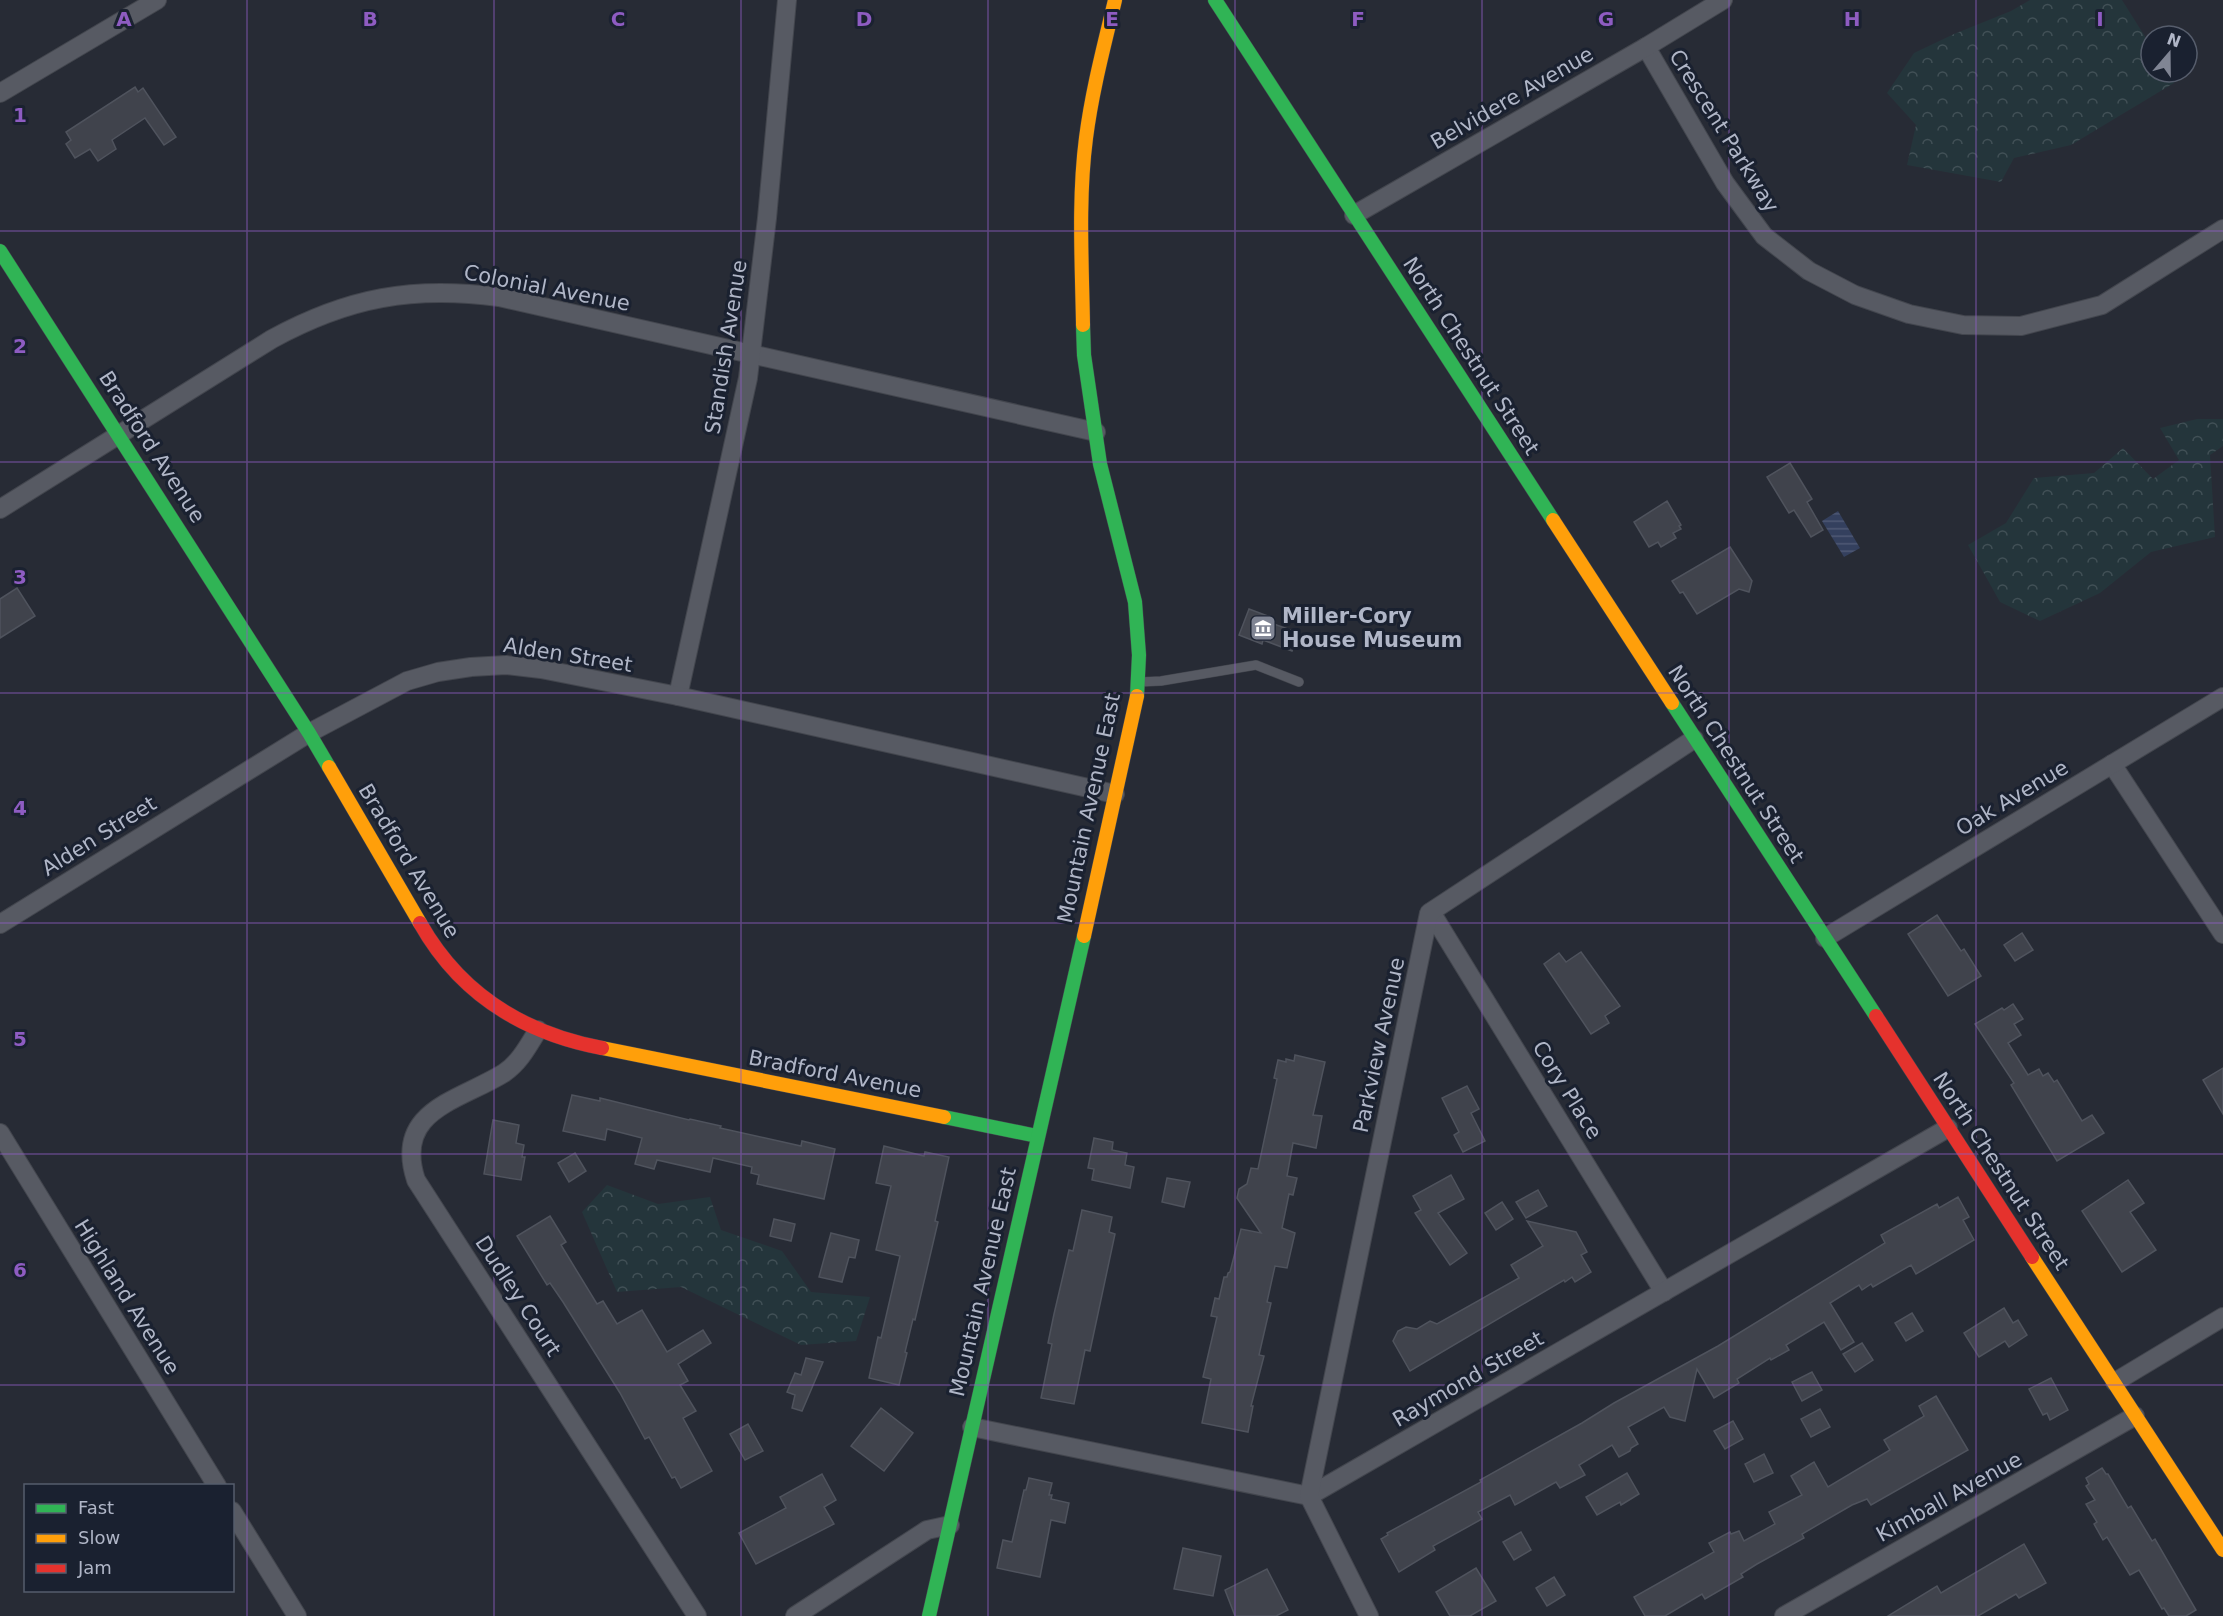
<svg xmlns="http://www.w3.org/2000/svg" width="2223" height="1616" font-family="'DejaVu Sans',sans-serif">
<defs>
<pattern id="forest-crowns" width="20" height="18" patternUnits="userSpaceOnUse" patternTransform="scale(1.5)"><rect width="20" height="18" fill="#24353b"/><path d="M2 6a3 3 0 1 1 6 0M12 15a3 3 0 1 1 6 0" fill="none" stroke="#415056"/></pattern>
<pattern id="water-rules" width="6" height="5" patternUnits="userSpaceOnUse" patternTransform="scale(1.5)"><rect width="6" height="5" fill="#34405e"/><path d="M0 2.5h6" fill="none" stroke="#4f5974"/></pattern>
</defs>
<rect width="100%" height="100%" fill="#272b35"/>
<g fill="url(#forest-crowns)">
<path d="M2030,0H2122L2151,46V72H2168L2174,83L2071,145L2014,158L2001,182L1907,165L1916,125L1887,93L1914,53L1954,34L2011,11Z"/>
<path d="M2197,419H2223V446L2210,455L2215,537L2151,552L2100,593L2040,621L2000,602L1968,545L2006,523L2034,478L2094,473L2123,448L2153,479L2179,460L2160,428Z"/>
<path d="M607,1185L658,1204L710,1197L721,1230L782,1251L811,1292L870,1297L856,1341L801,1345L681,1287L617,1292L582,1212Z"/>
</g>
<path fill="url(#water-rules)" d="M1838,511L1860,548L1844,557L1822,521Z"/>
<g fill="#40434c" stroke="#4f535d" stroke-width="1.5">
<path d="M135,87L138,92L143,88L176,137L164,145L145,118L112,140L116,149L98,161L90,149L75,158L66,144L71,140L66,132Z"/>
<path d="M1790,463L1812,499L1807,502L1823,530L1811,537L1794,510L1789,513L1767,477Z"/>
<path d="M1667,501L1681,525L1679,526L1681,529L1673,533L1676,538L1661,547L1658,542L1649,547L1634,522Z"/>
<path d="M1730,547L1752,581L1749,592L1739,589L1697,614L1683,592L1680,593L1672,581Z"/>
<path d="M17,588L35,616L0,638V599Z"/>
<path d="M1249,609L1273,618L1271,623L1299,633L1292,651L1263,640L1262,644L1239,635Z"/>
<path d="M1937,915L1961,951L1964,949L1981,976L1948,996L1908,934Z"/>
<path d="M2022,933L2033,950L2015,961L2004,945Z"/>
<path d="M1581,952L1620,1006L1605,1016L1609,1023L1591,1034L1544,964L1559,953L1566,962Z"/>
<path d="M2013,1004L2023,1019L2014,1024L2021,1035L2008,1043L2028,1075L2039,1069L2043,1076L2048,1073L2054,1082L2057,1080L2082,1121L2092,1115L2104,1133L2057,1161L2011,1085L2014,1083L1975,1024L2002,1008L2004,1010Z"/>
<path d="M1295,1055L1325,1062L1313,1115L1322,1116L1316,1148L1293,1143L1287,1176L1297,1178L1293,1195L1289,1194L1282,1228L1295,1233L1287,1268L1275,1266L1267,1302L1271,1303L1259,1355L1264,1356L1251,1406H1253L1248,1432L1202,1423L1211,1379L1203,1377L1217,1317L1211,1316L1215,1298L1219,1299L1224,1277H1227L1228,1273L1230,1272L1241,1229L1261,1233L1237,1198L1239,1189L1247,1184L1251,1168L1258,1169L1277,1079L1274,1078L1278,1060L1286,1062V1059L1294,1061Z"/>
<path d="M2223,1068V1114L2203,1080Z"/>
<path d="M1467,1086L1479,1109L1471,1113L1485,1141L1463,1152L1454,1135L1459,1132L1442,1098Z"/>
<path d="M572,1095L600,1101V1098L689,1120L690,1119L721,1126L720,1128L801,1146L802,1141L835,1149L824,1199L757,1184L759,1175L751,1173L752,1167L713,1158L710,1172L657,1160L654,1169L635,1164L642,1138L607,1129L605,1140L563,1131Z"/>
<path d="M493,1120L519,1125L516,1143L524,1145L522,1157H525L521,1180L484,1174Z"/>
<path d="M1094,1138L1113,1142L1112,1150L1127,1153L1125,1165L1134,1167L1130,1188L1092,1180L1094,1169L1088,1168Z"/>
<path d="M884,1146L924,1156L925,1152L949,1157L935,1221L938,1222L915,1320L913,1319L905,1352L907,1353L899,1385L869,1378L878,1337L881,1338L900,1256L876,1250L891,1186L876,1183Z"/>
<path d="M575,1153L586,1171L569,1182L558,1163Z"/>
<path d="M1451,1175L1464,1199L1438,1213L1467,1253L1450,1265L1415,1213L1421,1210L1413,1196Z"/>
<path d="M1167,1178L1190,1182L1184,1207L1162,1202Z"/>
<path d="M2128,1180L2144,1203L2130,1212L2156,1250L2122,1272L2082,1211Z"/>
<path d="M1538,1190L1547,1206L1526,1218L1516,1202Z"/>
<path d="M1958,1197L1969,1217L1963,1220L1974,1240L1916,1274L1911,1265L1873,1287L1871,1284L1862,1290L1859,1285L1830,1303L1854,1342L1841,1350L1824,1322L1786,1345L1789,1350L1771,1360L1770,1358L1737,1379L1739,1383L1714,1398L1697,1369L1685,1421L1670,1417L1664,1407L1628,1427L1638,1444L1631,1448L1630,1451L1619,1457L1612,1445L1579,1465L1585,1475L1560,1488L1556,1482L1515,1505L1510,1495L1478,1512L1482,1519L1433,1546L1435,1550L1399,1572L1381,1539L1388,1535L1387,1533L1481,1482L1480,1480L1582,1423L1614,1403L1718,1346L1885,1243L1881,1235L1937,1204L1939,1208Z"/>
<path d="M1502,1202L1513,1219L1496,1230L1485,1213Z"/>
<path d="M1082,1210L1112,1217L1109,1232L1115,1234L1090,1351L1085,1350L1074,1404L1041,1398L1052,1344L1048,1343L1054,1314L1069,1250L1073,1251Z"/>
<path d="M550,1216L566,1242L561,1245L597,1304L603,1301L617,1324L642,1310L667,1352L703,1330L711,1343L678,1364L688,1381L680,1385L696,1411L683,1418L712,1471L681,1488L675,1477L672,1478L649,1437L645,1439L620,1393L563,1302L550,1283L547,1285L517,1236Z"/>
<path d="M774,1219L795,1224L791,1241L770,1236Z"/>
<path d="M1527,1221L1576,1232L1587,1252L1581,1255L1591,1272L1575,1282L1572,1277L1565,1282L1564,1280L1410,1371L1393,1341L1398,1331L1406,1327L1417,1329L1430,1321L1437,1324L1519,1278L1511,1265L1543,1246Z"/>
<path d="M831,1233L859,1240L855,1258L849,1257L842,1282L819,1277Z"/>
<path d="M2004,1308L2013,1323L2018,1320L2027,1335L2009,1347L2005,1341L1979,1357L1964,1333Z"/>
<path d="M1912,1313L1923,1331L1906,1341L1895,1323Z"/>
<path d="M1862,1343L1873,1360L1855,1372L1843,1354Z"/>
<path d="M806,1358L823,1362L802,1411L792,1408L795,1395L787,1392L795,1373L801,1375Z"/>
<path d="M1812,1372L1822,1390L1802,1401L1792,1382Z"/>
<path d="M2051,1378L2068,1410L2050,1420L2047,1413L2043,1415L2029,1389Z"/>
<path d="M1936,1396L1968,1450L1871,1505L1867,1499L1852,1505L1802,1534L1804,1538L1757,1564L1741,1574L1743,1577L1705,1599L1702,1594L1665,1616H1645L1634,1597L1714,1552L1709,1543L1730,1532L1731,1534L1739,1531L1744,1541L1775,1524L1769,1512L1802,1495L1791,1476L1814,1462L1828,1487L1890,1450L1884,1440L1921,1418L1924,1416L1919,1406Z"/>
<path d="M881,1408L913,1433L884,1471L851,1446Z"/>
<path d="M1820,1409L1830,1427L1811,1437L1801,1419Z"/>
<path d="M1733,1421L1743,1439L1725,1449L1714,1431Z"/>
<path d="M748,1424L763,1451L745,1460L730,1434Z"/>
<path d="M1764,1454L1773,1473L1754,1482L1745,1464Z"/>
<path d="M2102,1468L2106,1474H2108L2128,1508L2131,1506L2152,1541L2155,1539L2196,1610L2186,1616H2169L2164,1608L2162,1609L2139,1570L2130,1575L2107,1537L2103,1540L2094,1524L2097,1522L2086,1504L2095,1500L2086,1486L2089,1484L2086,1478Z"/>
<path d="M1627,1473L1639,1494L1621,1505L1620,1502L1597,1515L1586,1497Z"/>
<path d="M822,1474L836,1500L824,1507L834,1524L756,1564L739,1533L786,1508L780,1497Z"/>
<path d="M1029,1478L1052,1483L1049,1495H1052L1051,1499L1069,1503L1065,1523L1051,1520L1040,1577L997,1568L1003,1540L1012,1542L1024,1490H1026Z"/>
<path d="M1521,1532L1531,1550L1514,1560L1503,1542Z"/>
<path d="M2024,1544L2046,1583L2019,1598L2016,1594L1978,1616H1888L1937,1586L1941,1593Z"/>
<path d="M1183,1548L1221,1556L1213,1596L1174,1589Z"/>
<path d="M1476,1568L1496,1601L1470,1616H1450L1436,1592Z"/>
<path d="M1267,1569L1288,1610L1276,1616H1235L1225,1590Z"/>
<path d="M1554,1577L1565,1595L1547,1606L1536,1588Z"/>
</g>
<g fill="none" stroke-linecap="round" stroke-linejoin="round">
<g stroke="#43464e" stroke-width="10">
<path id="lane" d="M1140,682L1161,681L1256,665L1299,682"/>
</g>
<g stroke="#43464e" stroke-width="20">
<g id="street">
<path d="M1646,47L1725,183L1764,236L1809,271L1855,295L1909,314L1963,325L2021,326L2102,305L2223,229"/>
<path d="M0,93L157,0"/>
<path d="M1354,215L1646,47L1723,0"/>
<path d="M0,509L272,339C349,297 412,286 499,297L1096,432"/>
<path d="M678,696L748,378L767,218L787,0"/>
<path d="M2112,764L2223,934"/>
<path d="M1431,912L1664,1292"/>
<path d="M0,924L309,733L407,681L438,672L471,667L506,665L541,669L678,696L1115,794"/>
<path d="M1825,938L2223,697"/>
<path d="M538,1030C528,1046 520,1062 504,1073C459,1101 393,1110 416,1180L697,1616"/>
<path d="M0,1133L217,1486"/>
<path d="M2115,1382L2223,1317"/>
<path d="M972,1427L1309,1496L1948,1128"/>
<path d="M232,1511L297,1616"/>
<path d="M795,1616L927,1530L950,1525"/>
<path d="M1369,1616L1309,1496L1429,913L1694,739"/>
<path d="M1784,1616L2135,1416"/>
</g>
</g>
<g stroke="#43464e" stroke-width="15">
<g id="fast">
<path d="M1215,0L1553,520"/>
<path d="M0,251L309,733L329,767"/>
<path d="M1083,325L1084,355L1100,464L1135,602L1139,655L1137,696"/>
<path d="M1672,703L1876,1016"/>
<path d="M944,1117L1037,1136"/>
<path d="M929,1616L1084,936"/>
</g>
</g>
<g stroke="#43464e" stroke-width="15">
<g id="slow">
<path d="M1083,325C1082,263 1078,200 1086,138C1092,91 1104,46 1115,0"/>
<path d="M1553,520L1672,703"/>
<path d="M329,767L420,923"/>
<path d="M1084,936L1137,696"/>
<path d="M602,1048L944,1117"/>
<path d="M2032,1257L2223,1550"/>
</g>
</g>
<g stroke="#43464e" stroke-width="15">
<g id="jam">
<path d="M420,923C460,994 523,1033 602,1048"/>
<path d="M1876,1016L2032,1257"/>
</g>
</g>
<use href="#lane" stroke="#575a63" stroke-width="9"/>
<use href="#street" stroke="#575a63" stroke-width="18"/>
<use href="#fast" stroke="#30b455" stroke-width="14"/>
<use href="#slow" stroke="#ff9f0a" stroke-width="14"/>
<use href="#jam" stroke="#e5322d" stroke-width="14"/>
</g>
<path fill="none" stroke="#8e5cc2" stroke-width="1.5" stroke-opacity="0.55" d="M247,0V1616M494,0V1616M741,0V1616M988,0V1616M1235,0V1616M1482,0V1616M1729,0V1616M1976,0V1616M0,231H2223M0,462H2223M0,693H2223M0,923H2223M0,1154H2223M0,1385H2223"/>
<defs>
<g id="museum-square" transform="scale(1.35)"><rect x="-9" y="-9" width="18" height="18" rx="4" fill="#808594" stroke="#1a2130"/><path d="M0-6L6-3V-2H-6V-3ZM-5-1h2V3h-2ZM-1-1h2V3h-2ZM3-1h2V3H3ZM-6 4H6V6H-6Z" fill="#fff"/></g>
</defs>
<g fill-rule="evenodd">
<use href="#museum-square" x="1263" y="628"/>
</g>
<g text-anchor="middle" stroke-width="6" stroke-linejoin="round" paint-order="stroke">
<g font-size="21" fill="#b0b6c7" stroke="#1a2130">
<text transform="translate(1512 98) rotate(-30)" y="7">Belvidere Avenue</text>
<text transform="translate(1724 131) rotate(58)" y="7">Crescent Parkway</text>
<text transform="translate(547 288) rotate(11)" y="7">Colonial Avenue</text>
<text transform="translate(726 347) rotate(-81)" y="7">Standish Avenue</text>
<text transform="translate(1471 356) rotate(57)" y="7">North Chestnut Street</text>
<text transform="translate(152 447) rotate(57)" y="7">Bradford Avenue</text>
<text transform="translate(568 655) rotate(9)" y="7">Alden Street</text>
<text transform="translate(1736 764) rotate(57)" y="7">North Chestnut Street</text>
<text transform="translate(2012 798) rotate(-31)" y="7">Oak Avenue</text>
<text transform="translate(1089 808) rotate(-78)" y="7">Mountain Avenue East</text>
<text transform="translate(99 836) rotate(-32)" y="7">Alden Street</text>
<text transform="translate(409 861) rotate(59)" y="7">Bradford Avenue</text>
<text transform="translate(1379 1045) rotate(-78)" y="7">Parkview Avenue</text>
<text transform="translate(835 1074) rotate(11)" y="7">Bradford Avenue</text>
<text transform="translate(1567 1090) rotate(58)" y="7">Cory Place</text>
<text transform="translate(2001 1171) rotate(57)" y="7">North Chestnut Street</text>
<text transform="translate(983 1282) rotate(-77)" y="7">Mountain Avenue East</text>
<text transform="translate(518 1296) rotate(57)" y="7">Dudley Court</text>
<text transform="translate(127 1297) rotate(58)" y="7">Highland Avenue</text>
<text transform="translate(1468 1379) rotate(-30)" y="7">Raymond Street</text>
<text transform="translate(1949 1497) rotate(-29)" y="7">Kimball Avenue</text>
</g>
<g font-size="21" font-weight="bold" fill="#b0b6c7" stroke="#1a2130" text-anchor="start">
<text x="1282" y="623">Miller-Cory<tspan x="1282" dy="24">House Museum</tspan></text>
</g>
</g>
<g font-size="20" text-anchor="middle" font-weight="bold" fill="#8e5cc2" stroke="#1a2130" stroke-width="6" stroke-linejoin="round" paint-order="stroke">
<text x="124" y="26">A</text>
<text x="370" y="26">B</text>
<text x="618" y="26">C</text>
<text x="864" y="26">D</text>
<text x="1112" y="26">E</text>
<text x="1358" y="26">F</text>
<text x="1606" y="26">G</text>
<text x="1852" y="26">H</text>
<text x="2100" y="26">I</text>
<text x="20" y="122">1</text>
<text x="20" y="353">2</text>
<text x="20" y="584">3</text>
<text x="20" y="815">4</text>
<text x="20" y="1046">5</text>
<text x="20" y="1277">6</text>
</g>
<rect x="24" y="1484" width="210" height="108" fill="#1a2130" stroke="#565d6c" stroke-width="1.5"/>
<rect x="36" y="1504" width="30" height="9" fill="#30b455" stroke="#565d6c" stroke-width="1.5"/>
<text x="78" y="1514" font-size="18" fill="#b0b6c7">Fast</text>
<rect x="36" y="1534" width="30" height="9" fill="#ff9f0a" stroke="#565d6c" stroke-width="1.5"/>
<text x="78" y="1544" font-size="18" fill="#b0b6c7">Slow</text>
<rect x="36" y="1564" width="30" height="9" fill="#e5322d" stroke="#565d6c" stroke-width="1.5"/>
<text x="78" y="1574" font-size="18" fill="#b0b6c7">Jam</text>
<g transform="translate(2169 54) rotate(20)"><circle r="28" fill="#1a2130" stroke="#565d6c" stroke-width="1.5"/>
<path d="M0-4.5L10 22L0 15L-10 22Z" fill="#808594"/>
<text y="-9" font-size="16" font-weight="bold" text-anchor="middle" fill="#b0b6c7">N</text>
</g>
</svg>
